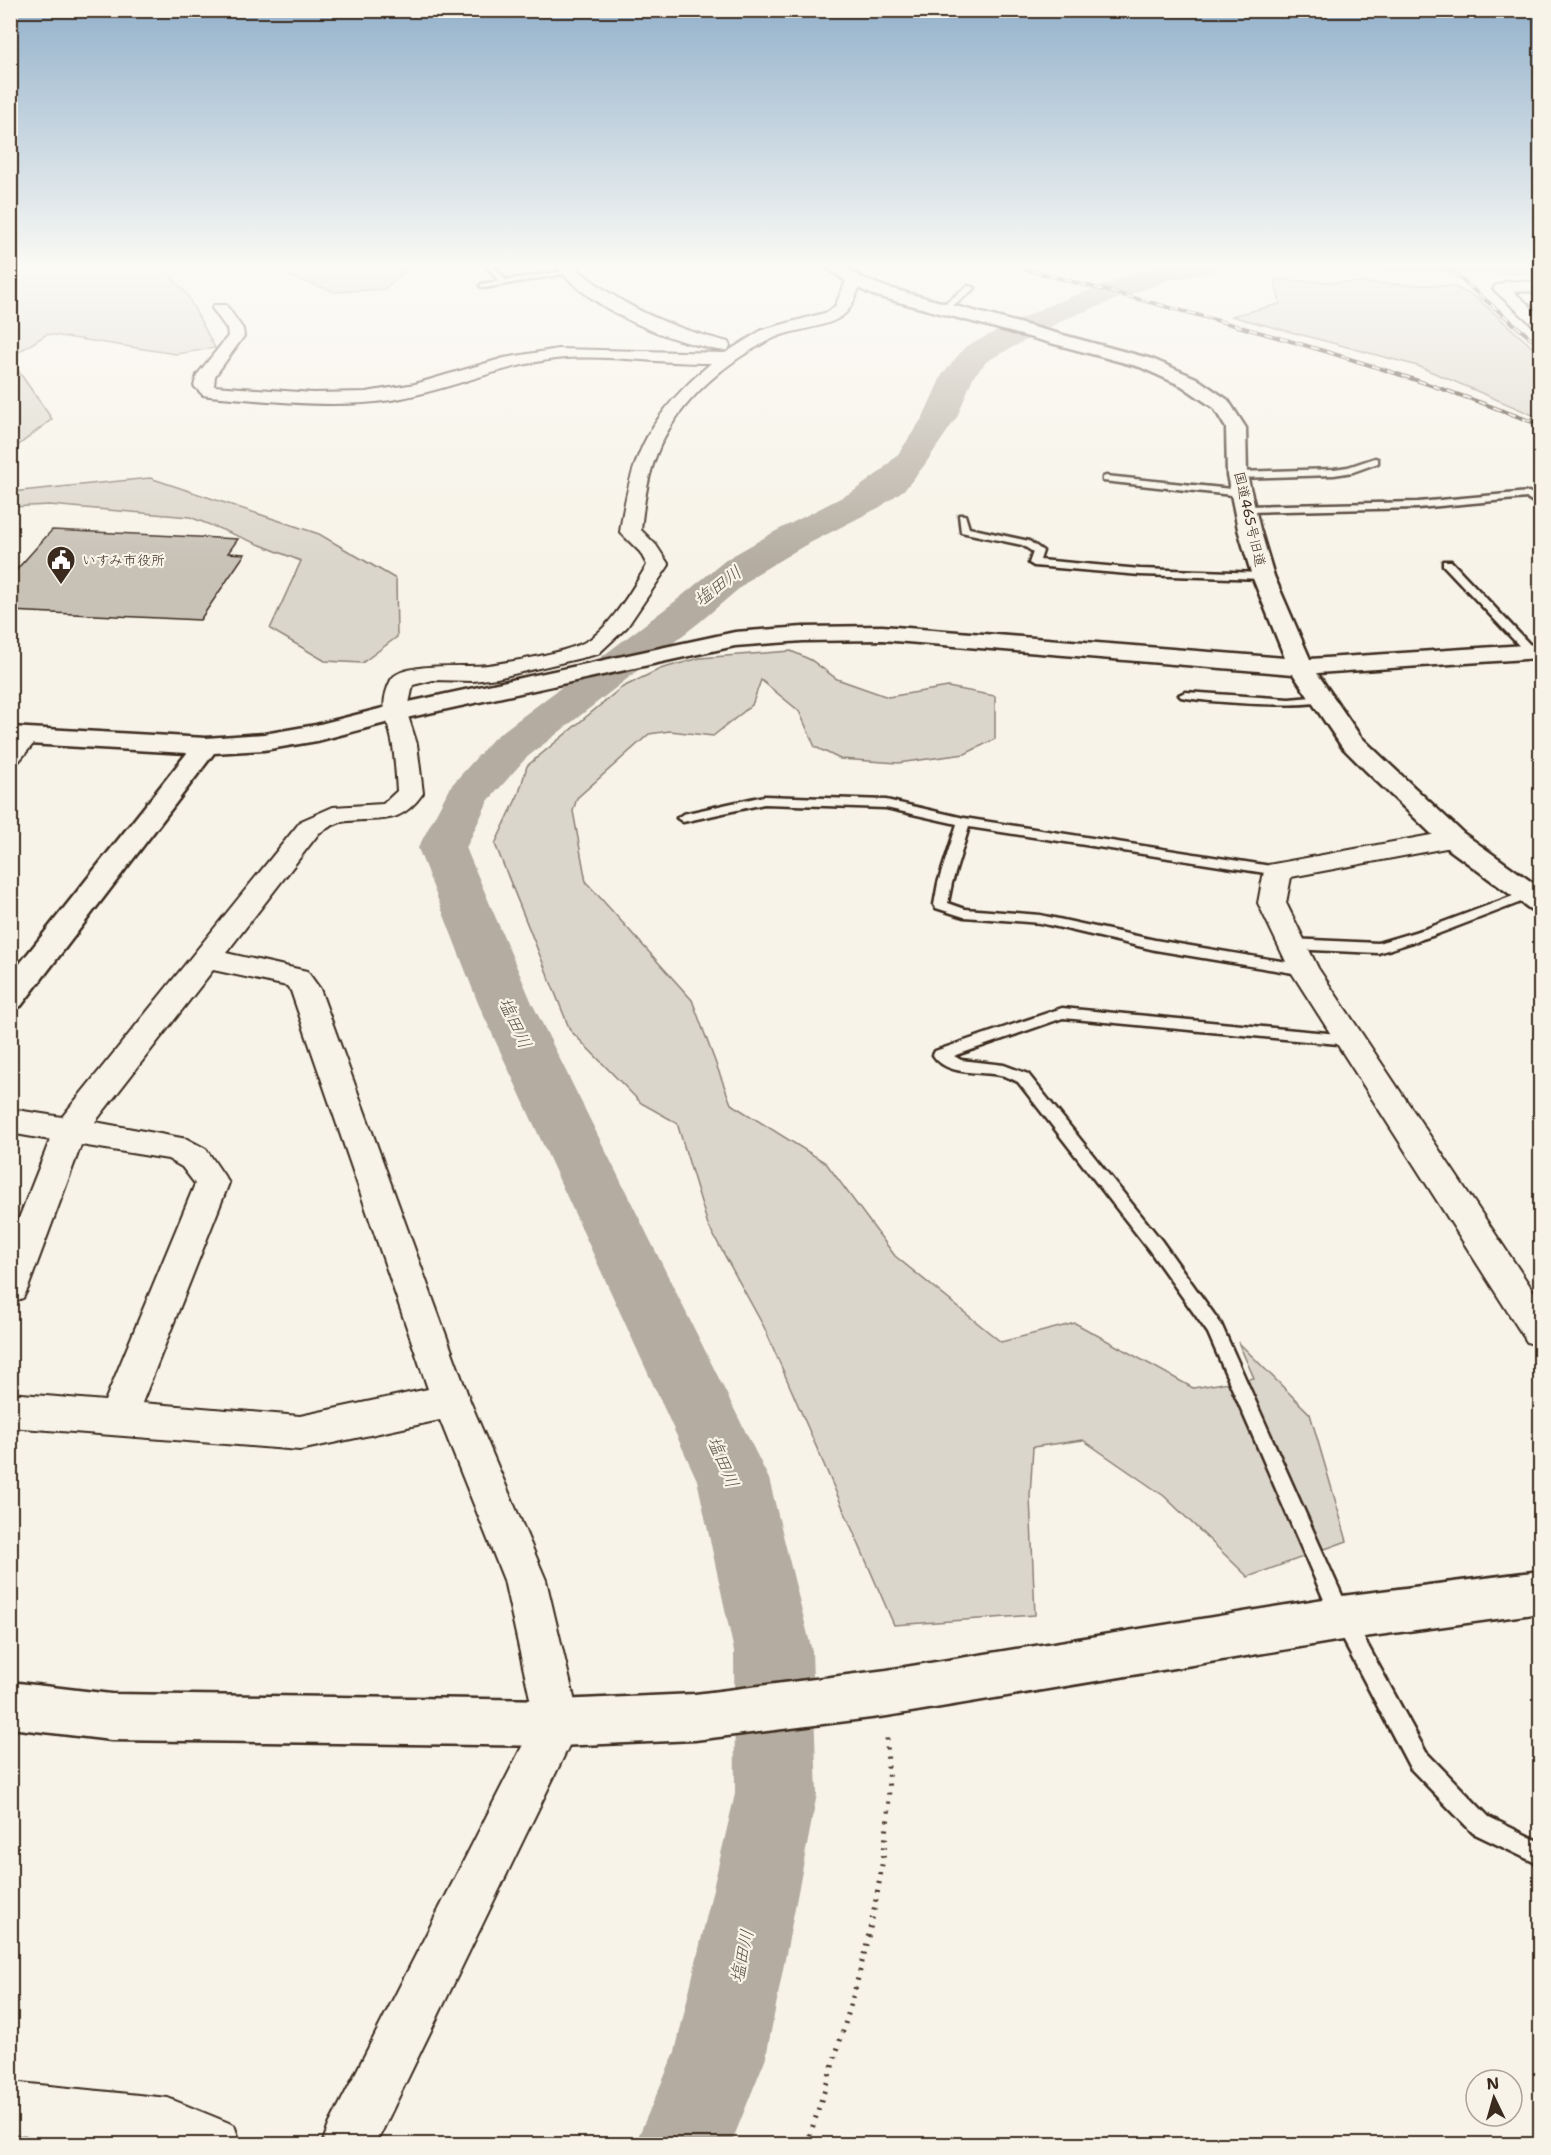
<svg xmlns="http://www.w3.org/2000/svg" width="1551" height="2155" font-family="'Shantell Sans','Klee One',sans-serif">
<rect width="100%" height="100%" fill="#f7f3e8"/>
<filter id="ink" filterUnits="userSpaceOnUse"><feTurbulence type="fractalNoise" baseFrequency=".0167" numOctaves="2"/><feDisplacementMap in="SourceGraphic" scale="12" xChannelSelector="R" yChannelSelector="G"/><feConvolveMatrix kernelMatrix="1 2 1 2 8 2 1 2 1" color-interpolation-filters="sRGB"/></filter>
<g filter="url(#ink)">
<g fill="#dbd6cb" stroke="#8b8074" stroke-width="1.5">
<path d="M11,263H158L186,293L215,348L176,354L47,334L11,357Z"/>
<path d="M292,263H413L385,289L336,292L291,277Z"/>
<path d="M1275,280L1453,286L1477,298L1540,354V418L1418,366L1231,316L1280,304Z"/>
<path d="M10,359L52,419L11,451H10Z"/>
<path d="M150,478L319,534L396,579L397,637L362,663L325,661L270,629L301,561L190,517L49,505L11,507V492Z"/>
<path d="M791,651L811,660L837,679L888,697L948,687L995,696V739L965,754L898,763L840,759L815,747L799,711L761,680L752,705L713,736L670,731L649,734L577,798L573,811L586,882L692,1000L731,1104L826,1163L895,1256L1001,1342L1075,1323L1193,1388L1254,1378L1238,1342L1310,1414L1347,1541L1248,1577L1164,1496L1083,1440L1033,1447L1030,1497L1035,1615L894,1625L764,1327L708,1225L677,1123L641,1103L570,1030L495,844L519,793L527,766L621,688L660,669L700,658Z"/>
</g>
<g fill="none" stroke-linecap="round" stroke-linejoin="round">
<g fill="#b4aca0" fill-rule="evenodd">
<path d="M1172,263H1227L1223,269L1166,281L1067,318L987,361L973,377L957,417L923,467L906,488L880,507L802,547L755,575L701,621L526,758L488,801L466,848L532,1003L769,1479L812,1651L817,1794L766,2057L731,2144H635L675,2052L735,1794L734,1651L697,1480L478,1003L418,848L450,787L494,738L673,603L727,559L776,531L854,491L880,472L899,453L923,417L942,375L965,347L1047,306L1149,268Z"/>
<path d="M1322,263H1540V275L1336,271L1326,269Z"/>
</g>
</g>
<path fill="#c8c1b6" stroke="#3b2a1e" stroke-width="1.5" d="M52,530L238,539L228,553L245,554L200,620L10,611V577Z"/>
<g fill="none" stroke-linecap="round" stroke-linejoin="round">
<g stroke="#3b2a1e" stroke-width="5">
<g id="service">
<path d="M484,263H496L493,265L506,280L571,270L575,272L484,288L480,286L481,284L499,281Z"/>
<path d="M968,286L975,288L945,312H939V308Z"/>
<path d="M1375,458L1378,459V463L1353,472L1334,475L1237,478L1232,475L1237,472L1334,469L1348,467Z"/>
<path d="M1106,476L1241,490L1246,493L1241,496L1103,481V477Z"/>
<path d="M1529,492L1540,499V506L1527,498L1418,508L1245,512L1240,509L1245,506L1418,502Z"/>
<path d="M959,515H965L969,528L1029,541L1043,551L1040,560L1140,569L1263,573L1268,576L1263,579L1140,575L1034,566L1029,563L1033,552L1022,545L961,532Z"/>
<path d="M1443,561H1451L1535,650V654H1527L1443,565Z"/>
<path d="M1185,692L1289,699L1323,696L1329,699C1316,710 1202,702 1181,697L1179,695Z"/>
<path d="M764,796L886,800L964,818L1283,868L1285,871L1283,874L1278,875L969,827L952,883L948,903L965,909L1040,915L1155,940L1305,965L1312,970L1305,975L1155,950L1040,923L964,917L936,908L934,905L938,883L957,824L886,808L764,804L683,822L677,818L683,814Z"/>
<path d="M1529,890L1534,891L1536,894L1534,897L1435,935L1378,953L1290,949L1283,944L1290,939L1378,943L1425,929Z"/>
<path d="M1062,1008L1349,1035L1356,1040L1349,1045L1063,1018L954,1056L961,1060L1004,1065L1028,1074L1161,1240L1221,1324L1349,1611L1426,1752L1489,1817L1540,1842V1865L1473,1833L1410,1768L1335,1625L1208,1333L1149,1250L1018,1082C1012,1079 1006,1076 1000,1075C979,1071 946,1076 933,1055L935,1051Z"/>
</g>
</g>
<g stroke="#3b2a1e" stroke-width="4">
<g id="minor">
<path d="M554,263H571C617,305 668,327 728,342L730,346L728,350C718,352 707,347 697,345C648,333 585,304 554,263Z"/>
<path d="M854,275L862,280C858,289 855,301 849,309C837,328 794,328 774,338C728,359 681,400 660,446C648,473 644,502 641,530L656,545L669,565L627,627L598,654L497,678L473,681L433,680L413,685L407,713L417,744L423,793C398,829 377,816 341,822C334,824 326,829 319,833L226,953L307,971L320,989L470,1401L546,1580L580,1723L376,2144H322L329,2125L535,1721L504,1580L440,1420L300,1450L10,1427V1393L105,1401L195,1184L182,1167L168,1159L81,1145L28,1288L23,1298L10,1303V1241L50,1140L10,1133V1109L62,1117L301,821L333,807L383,804L397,791C396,776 395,761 393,746C389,720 377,708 391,680C401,661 468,668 488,665C516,661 554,655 581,644C608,633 632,589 647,565L640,552L620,532C631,453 650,415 711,363C659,364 607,354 555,359C499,366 447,391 391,400C331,409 269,401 209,396L203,395L194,386L197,375L228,336L227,329L212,308L214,305H226L243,329L244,336L215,376L214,386L313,393L366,392L415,384L504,358L558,349L725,353L762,330L828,312L835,306L848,277ZM213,970L287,986L291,991L428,1389L300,1416L142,1403L229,1183L206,1149L187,1139L95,1122Z"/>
<path d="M1508,281L1540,282V292L1513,291L1540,315V328L1534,326L1493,289L1495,286Z"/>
<path d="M28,729L37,731L40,736L19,761L10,763V740L19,731Z"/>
<path d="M1453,831L1462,833L1466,839L1462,845L1291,877L1286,903L1318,968L1540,1301V1347L1527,1342L1290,970L1258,903L1264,871L1268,865Z"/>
<path d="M10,2082L168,2098L234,2125L241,2144H112L10,2134Z"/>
</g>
</g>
<g stroke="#3b2a1e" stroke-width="5">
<g id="tertiary">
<path d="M821,263H840L860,277L885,287L1152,359L1196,378L1228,400L1246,428L1247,475L1260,529L1274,576L1310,659L1540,644V658L1317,673L1360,736L1384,759L1463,833L1540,888V911L1530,909L1443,845L1366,771L1342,747L1293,674L882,640L803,641L735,646L397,720L317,741L264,750L214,753L21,1006L10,1009V976L187,753L10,743V727L206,738L264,734L316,725L395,705L735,632L803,627L882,626L1285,658L1252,576L1238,529L1227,475L1226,428L1214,408L1182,386L1140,367L873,295L848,283Z"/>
<path d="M1540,1571V1613L1342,1640L887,1716L695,1740L558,1746L111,1740L10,1728V1682L111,1694L558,1700L695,1694L887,1670L1342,1596Z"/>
</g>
</g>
<path stroke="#3b2a1e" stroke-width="5" stroke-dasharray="2 7" stroke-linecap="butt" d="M807,2144C842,2037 878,1929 888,1815C890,1788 887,1760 887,1733"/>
<use href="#service" fill="#f7f3e8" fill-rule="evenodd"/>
<use href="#minor" fill="#f7f3e8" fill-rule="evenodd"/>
<use href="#tertiary" fill="#f7f3e8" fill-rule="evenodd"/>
<g stroke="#3b2a1e" stroke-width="4">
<g id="rail">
<path d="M1002,263C1183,311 1365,356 1540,425"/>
<path d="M1442,263L1540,346"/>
</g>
</g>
<use href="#rail" stroke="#f7f3e8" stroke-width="2" stroke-dasharray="8" stroke-linecap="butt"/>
</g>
</g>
<linearGradient id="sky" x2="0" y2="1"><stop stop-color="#93b1cb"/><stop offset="0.47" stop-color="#fbfaf5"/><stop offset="1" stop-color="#fbfaf5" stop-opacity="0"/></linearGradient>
<rect width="1551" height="565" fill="url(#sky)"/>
<defs>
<g id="civic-pin" transform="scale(1.5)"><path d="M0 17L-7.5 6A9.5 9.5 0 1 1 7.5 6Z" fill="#3b2a1e" stroke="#f7f3e8"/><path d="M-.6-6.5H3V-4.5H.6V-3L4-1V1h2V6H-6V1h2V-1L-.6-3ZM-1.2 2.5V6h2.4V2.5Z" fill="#fff"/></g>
</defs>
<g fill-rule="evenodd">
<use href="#civic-pin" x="61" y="560"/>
</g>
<g text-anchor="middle" stroke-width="4.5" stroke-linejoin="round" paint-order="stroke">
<g font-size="14" fill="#3b2a1e" stroke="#f7f3e8">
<text transform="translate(1250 519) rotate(77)" y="5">国道465号旧道</text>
</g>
<g font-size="14" fill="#3b2a1e" stroke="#f7f3e8" text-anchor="start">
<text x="82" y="565">いすみ市役所</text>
</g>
<g font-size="18" font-style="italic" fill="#5f5145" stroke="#f7f3e8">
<text transform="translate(718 586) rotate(-37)" y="6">塩田川</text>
<text transform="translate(515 1023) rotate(65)" y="6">塩田川</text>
<text transform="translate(723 1462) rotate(67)" y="6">塩田川</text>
<text transform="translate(742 1956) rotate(-78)" y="6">塩田川</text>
</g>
</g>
<rect width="1551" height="2155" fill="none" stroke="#f7f3e8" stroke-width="36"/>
<rect x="18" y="18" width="1515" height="2119" fill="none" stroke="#3b2a1e" stroke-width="2" filter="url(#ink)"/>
<g transform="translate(1494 2098) rotate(355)"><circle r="28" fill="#f7f3e8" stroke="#aca397" stroke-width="1.5"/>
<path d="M0-4.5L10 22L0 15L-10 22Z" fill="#3b2a1e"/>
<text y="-9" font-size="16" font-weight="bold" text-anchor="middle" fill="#3b2a1e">N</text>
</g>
</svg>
